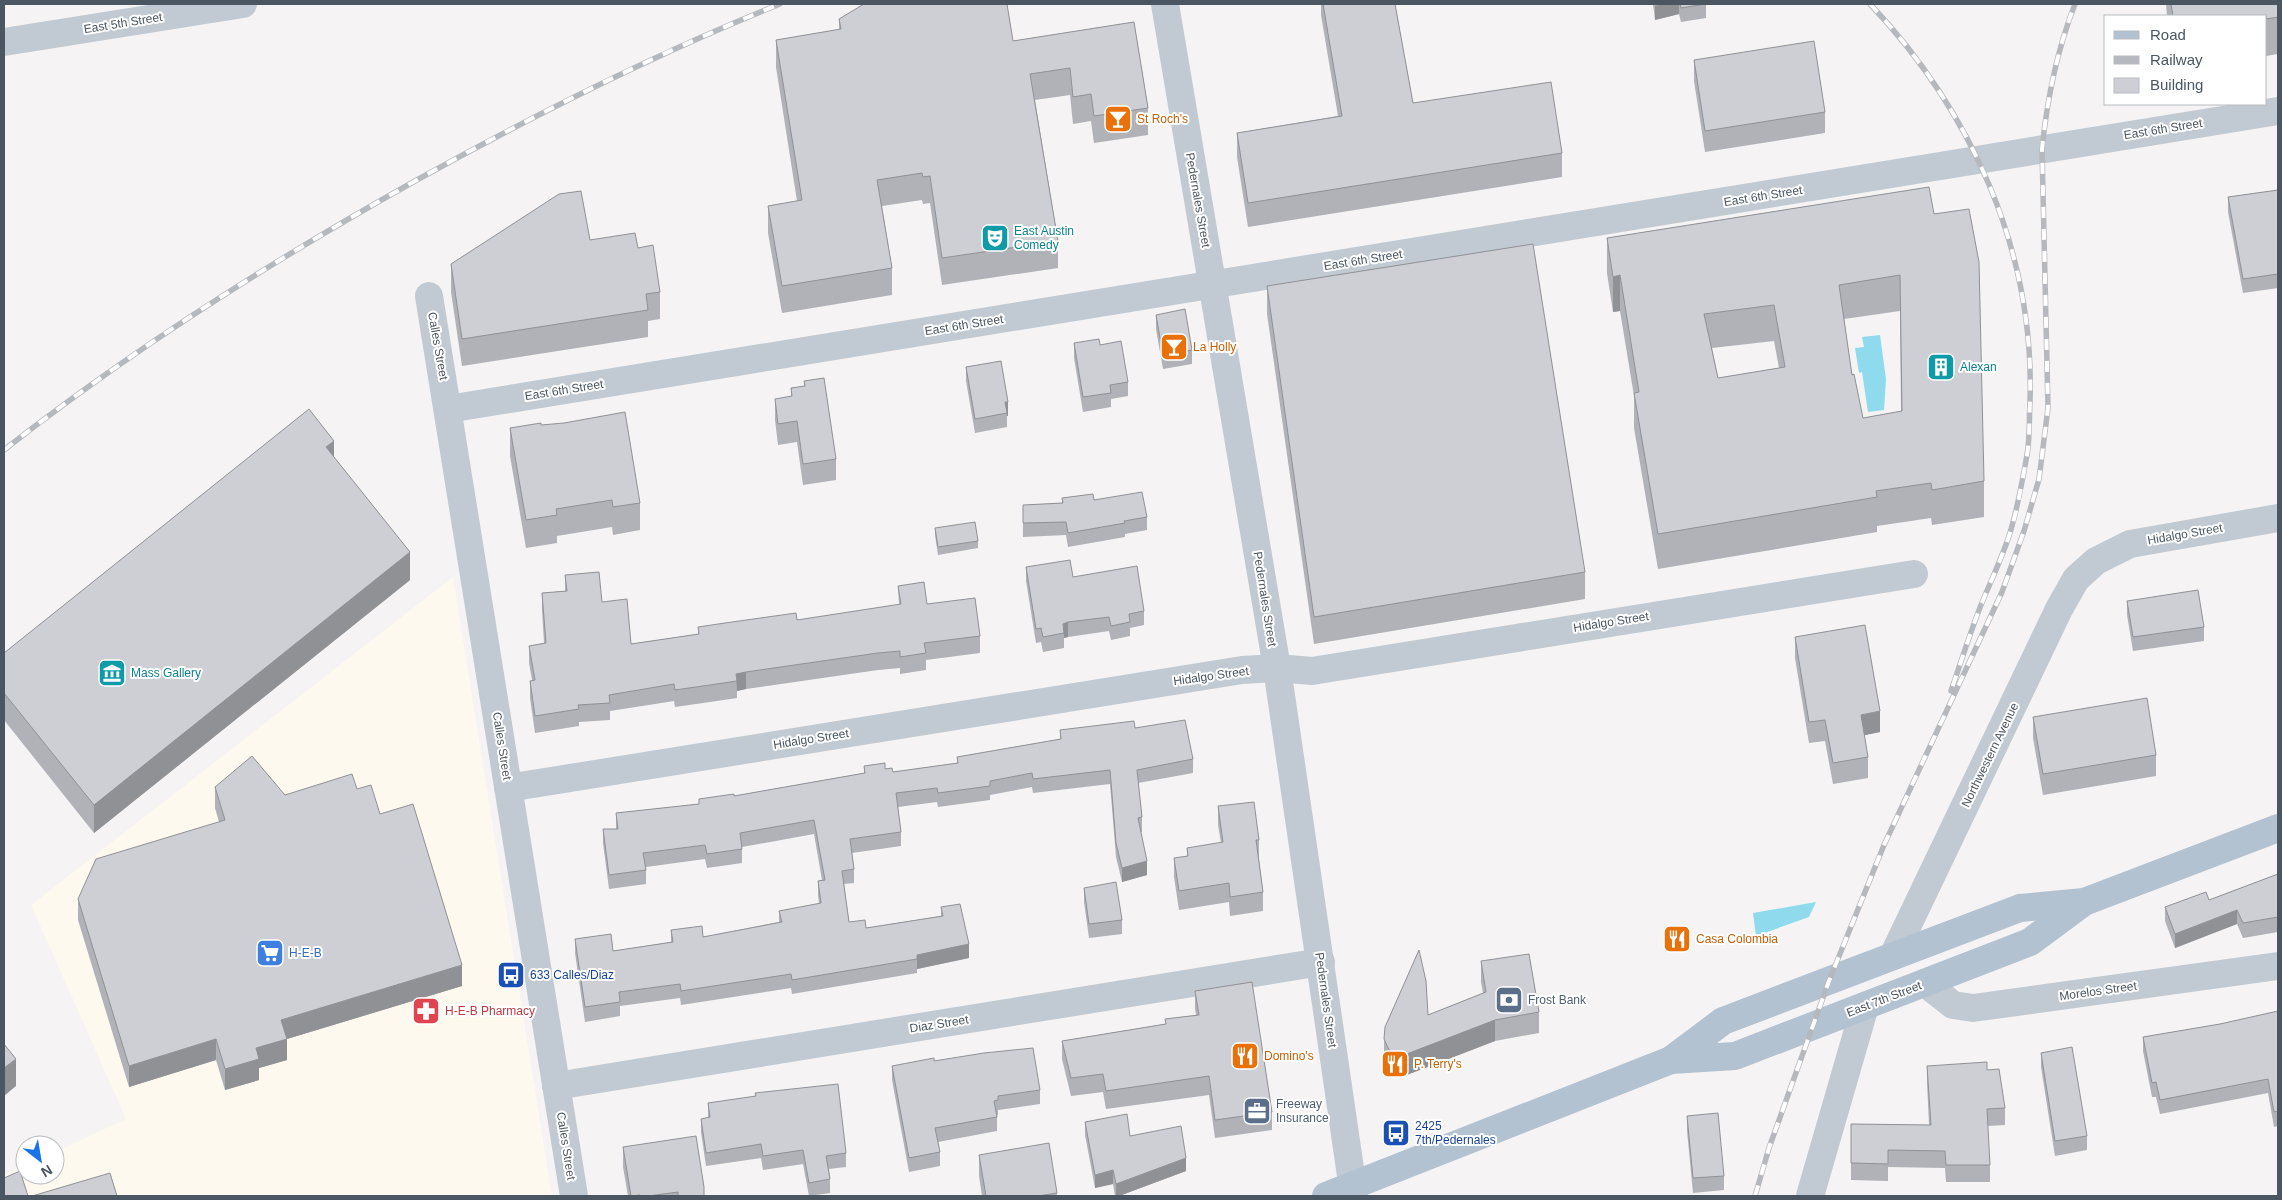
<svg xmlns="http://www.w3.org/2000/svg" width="2282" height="1200" font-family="Helvetica,sans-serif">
<rect width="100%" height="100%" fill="#f5f3f3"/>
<path fill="#fdf9ef" d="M453,577L552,1196H4V1175L25,1166V1175H55V1152L126,1119L31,905Z"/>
<g fill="#90daee">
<path d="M1880,335L1886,379L1884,410L1868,412L1862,372L1859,373L1855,348L1864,347L1862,337Z"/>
<path d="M1816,902L1809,917L1756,936L1753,913Z"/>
</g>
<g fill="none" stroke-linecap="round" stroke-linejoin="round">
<g stroke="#c1cad2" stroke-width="28">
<path d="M1165,4L1277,668L1354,1196"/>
<path d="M4,42L243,4"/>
<path d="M429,296L574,1196"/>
<path d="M448,409L2278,111"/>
<path d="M508,788L1242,670L1277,668L1312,671L1914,574"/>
<path d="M1893,956L2059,609L2076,579L2096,561L2130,544L2278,518"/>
<path d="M1925,983L1953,1005L1973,1008L2278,966"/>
<path d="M556,1086L1321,962"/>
<path d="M1810,1196L1865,1006"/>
</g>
<g stroke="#b3c2d1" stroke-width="28">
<path d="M1671,1060L1735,1056L2030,942L2084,902"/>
<path d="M1326,1196L1671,1060L1723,1021L2020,908L2084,902L2278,828"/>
</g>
<g stroke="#b5b8bd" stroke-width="5.5">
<g id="rail">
<path d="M1870,4C1972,112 2035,252 2030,402C2029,419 2030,438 2027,455C2022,482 2017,513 2008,539C2000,562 1990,583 1981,605C1970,633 1961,662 1951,691"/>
<path d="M4,450C133,349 272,261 415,181C534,115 655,54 780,4"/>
<path d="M1755,1196L1769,1148L1829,981L1884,845L2002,592L2024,531L2039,479L2048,408L2042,149C2047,100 2057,50 2075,4"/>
</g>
</g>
<use href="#rail" stroke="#fff" stroke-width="4" stroke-dasharray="11" stroke-linecap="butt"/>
</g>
<g fill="#b0b2b7" fill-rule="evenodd">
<path d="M1321,4H1395L1413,103L1562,153V177L1248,227L1237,157V133L1338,116L1321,15Z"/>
<path d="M1653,4H1706V18L1681,22L1679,14L1655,20Z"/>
<path d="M2166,4H2278V54L2266,56V16H2167Z"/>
<path d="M839,19L1013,41L1134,22L1148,108V135L1094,143L1091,121L1073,124L1070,95L1035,100L1058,241V268L942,285L930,203L923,204L922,200L882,206L892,268V295L782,313L768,233V206L797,201L776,67V40L839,30Z"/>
<path d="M1694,60L1825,112V133L1705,152L1694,81Z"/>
<path d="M1929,187L1984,481V517L1932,525L1931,518L1877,526V532L1658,569L1634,428V396L1620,311L1613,312L1607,273V238ZM1900,311L1901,411L1863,418L1852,375L1844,319ZM1774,341L1779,368L1718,378L1712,348Z"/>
<path d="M2278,190V288L2243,293L2228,212V197Z"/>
<path d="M590,240L638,248L660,292V319L648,321V337L462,366L451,292V264Z"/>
<path d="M1267,286L1585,572V599L1314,644L1267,314Z"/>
<path d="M1156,315L1192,350V364L1163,369L1156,329Z"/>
<path d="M1074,343L1100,345L1128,382V396L1111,399V407L1083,412L1074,358Z"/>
<path d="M1001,361L1008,416H1007V427L975,433L966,381V367Z"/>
<path d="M804,381L836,459V480L803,485L797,442L778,445L775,420V399L791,396V388L804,386Z"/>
<path d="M541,425L640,503V530L613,535L612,527L557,536V543L526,548L510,456V428Z"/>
<path d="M334,457L410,580L94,833L4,720V653Z"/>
<path d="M1062,498L1094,500L1147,517V530L1125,534V537L1068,547L1066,535L1023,537V505L1062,503Z"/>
<path d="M935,528L978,541V548L938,555L935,535Z"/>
<path d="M1026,567L1073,577L1144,611V625L1130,628V636L1111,640L1109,631L1068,637L1064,638V648L1043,652L1041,642L1036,643L1026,581Z"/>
<path d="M565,575L602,602L631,644L698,634V627L797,620L899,605L898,586L927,604L980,636V653L926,660V670L900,674V668L878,670L746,689L737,691V698L710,702L675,707L674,701L610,711V720L579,722V726L535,733L530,698V681L532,680L529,663V646L544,643L542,610V593L565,591Z"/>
<path d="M2127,601L2204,627V641L2133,651L2127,615Z"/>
<path d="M1795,637L1880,732L1864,735L1868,757V778L1833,784L1825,741L1809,743L1795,658Z"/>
<path d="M2033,717L2156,755V776L2043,795L2033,738Z"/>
<path d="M1135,728L1193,759V773L1138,783L1142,817V832H1141L1147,875L1122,882L1116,857L1110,784L1033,793L1032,787L990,795V800L938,807L937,802L898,807L901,832V846L852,853L854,869V883L844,884L849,922L866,928L941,916V907L969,958L917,969V973L792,994L791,988L681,1005L680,998L620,1006V1016L585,1022L575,953V939L613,951L671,942V930L703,937L779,922V911L819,904L818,895V881L822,880L814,834L742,847V863L707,868L705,859L646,867V884L609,889L603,843V829H616V813L699,804V799L734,796L864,773V766L885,769L893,772L957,763V757L1060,739V730Z"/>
<path d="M215,787L285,795L357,789L380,814L462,986L287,1039V1060L259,1068V1080L225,1090L216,1060L129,1087L78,920V899L219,822L215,808Z"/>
<path d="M1218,806L1259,840V859L1263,892V911L1230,916L1229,902L1179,910L1174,877V858L1187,856V848L1221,843L1218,825Z"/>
<path d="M2278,874V932L2243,938L2237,924L2175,948L2165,921V907L2209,900Z"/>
<path d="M1084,888L1122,920V934L1089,938L1084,902Z"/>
<path d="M1481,961L1539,1012V1033L1495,1041L1404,1076L1397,1075L1389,1071L1384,1060V1039L1428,1015L1483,993L1481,982Z"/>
<path d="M1195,991L1272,1112V1130L1215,1138L1209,1095L1106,1109L1103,1092L1071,1096L1062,1059V1041L1165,1024V1019L1196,1015L1195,1009Z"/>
<path d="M2278,1011V1126L2274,1127L2268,1093L2160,1114L2156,1097H2152L2143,1051V1037L2220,1024Z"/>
<path d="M2041,1053L2087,1136V1150L2055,1156L2041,1067Z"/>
<path d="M934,1061L1040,1090V1104L998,1110V1115H997V1131L938,1142L940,1152V1166L909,1172L892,1080V1066Z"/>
<path d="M1927,1066L1987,1070L2005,1108V1125L1987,1126L1990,1165V1182H1946L1945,1168L1888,1167V1181L1851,1180V1124L1929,1125L1927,1083Z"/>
<path d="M755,1093L846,1153V1167L829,1169L830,1179V1193L809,1196L803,1164L763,1170L761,1158L706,1166L701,1132V1119L708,1118V1103L755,1097Z"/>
<path d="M1687,1116L1724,1176V1190L1693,1193L1687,1131Z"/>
<path d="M1085,1122L1130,1136L1186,1171L1119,1196H1115L1113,1184L1095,1188L1085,1135Z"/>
<path d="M623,1147L704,1196H628L623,1167Z"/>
<path d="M979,1155L1057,1193V1196H982L979,1176Z"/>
</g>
<g fill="#909195">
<path d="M1663,4H1679V14L1655,20V6Z"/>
<path d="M1620,275V311L1613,312V277Z"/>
<path d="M1005,402H1008V416H1007Z"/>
<path d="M334,441V468L326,447Z"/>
<path d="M410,552V580L94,833V805Z"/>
<path d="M1068,622V637L1064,638L1063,624Z"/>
<path d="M746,672V689L737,691L736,674Z"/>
<path d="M1880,711V732L1861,736V715Z"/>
<path d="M1147,861V875L1122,882V868Z"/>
<path d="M2237,910V924L2175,948V934Z"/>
<path d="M969,944V958L917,969V955Z"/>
<path d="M462,965V986L287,1039V1060L259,1068V1080L225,1090V1069L256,1048L281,1020Z"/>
<path d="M1495,1020V1041L1404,1076V1055Z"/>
<path d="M216,1039V1060L129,1087V1066Z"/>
<path d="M16,1059V1086L4,1096V1068Z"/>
<path d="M1186,1158V1171L1119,1196H1116V1184Z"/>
<path d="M1113,1170V1184L1095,1188V1175Z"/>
</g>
<g fill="#cdcfd5" stroke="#909195" fill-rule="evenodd">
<path d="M864,4H1007L1013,41L1134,22L1148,108L1094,116L1091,94L1073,97L1070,68L1030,74L1058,241L942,258L930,176L923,177L922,173L877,180L892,268L782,286L768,206L802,200L776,40L841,29L839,19Z"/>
<path d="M1323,4H1395L1413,103L1551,82L1562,153L1248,203L1237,133L1342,116Z"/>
<path d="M1680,4H1705L1681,8Z"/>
<path d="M2171,4H2278V17L2266,19V16H2173Z"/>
<path d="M1814,41L1825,112L1705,131L1694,60Z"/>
<path d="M1929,187L1934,214L1969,209L1979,262L1984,481L1932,490L1931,483L1876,491L1877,497L1658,534L1634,393L1639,392L1620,275L1613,277L1607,238ZM1900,275L1902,411L1863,418L1854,374L1852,375L1839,285ZM1774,305L1785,367L1718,378L1704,314Z"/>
<path d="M2278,190V274L2243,279L2228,197Z"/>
<path d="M581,191L590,240L635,233L638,248L653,245L660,292L646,294L648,310L462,339L451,264L559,194Z"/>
<path d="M1533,244L1585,572L1314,617L1267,286Z"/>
<path d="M1185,309L1192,350L1163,355L1156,315Z"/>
<path d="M1099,339L1100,345L1121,341L1128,382L1110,385L1111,393L1083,397L1074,343Z"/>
<path d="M1001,361L1008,402H1005L1007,413L975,419L966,367Z"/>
<path d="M824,378L836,459L803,464L797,421L778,424L775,399L792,396L791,388L805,386L804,381Z"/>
<path d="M309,409L334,441L326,447L410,552L94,805L4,693V653Z"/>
<path d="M625,412L640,503L613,507L612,500L556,509L557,515L526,520L510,428L541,423V425L564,423Z"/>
<path d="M1142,492L1147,517L1124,521L1125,523L1068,533L1066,522L1023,523V505L1063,503L1062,498L1093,494L1094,500Z"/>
<path d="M975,522L978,541L938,547L935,528Z"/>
<path d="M1070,560L1073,577L1137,566L1144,611L1129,614L1130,622L1111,626L1109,617L1068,622L1063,624L1064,633L1043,637L1041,628L1036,629L1026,567Z"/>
<path d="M599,572L602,602L627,599L631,644L699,634L698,627L725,623L796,613L797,620L901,604L898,586L924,582L927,604L975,598L980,636L924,643L926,653L900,657V651L878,653L746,672L736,674L737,681L710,685L675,690L674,684L609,695L610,703L578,705L579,709L535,716L530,681L535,680L529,646L546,643L542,593L567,591L565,575Z"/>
<path d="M2198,590L2204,627L2133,637L2127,601Z"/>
<path d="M1865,625L1880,711L1861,715L1868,757L1833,763L1825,720L1809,722L1795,637Z"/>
<path d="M2147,698L2156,755L2043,774L2033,717Z"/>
<path d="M1185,720L1193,759L1137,770L1142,817L1138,818L1147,861L1122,868L1116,843L1110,770L1033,779L1032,773L990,781V786L938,793L937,788L896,793L901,832L850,839L854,869L842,871L849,922L865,920L866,928L943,916L941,907L960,904L969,944L917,955V959L792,980L791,974L681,991L680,984L619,992L620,1002L585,1007L575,939L611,934L613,951L673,942L671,930L702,926L703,937L782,922L779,911L821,903L818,881L825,880L814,820L740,833L742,849L707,854L705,845L643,853L646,870L609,875L603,829H618L616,813L699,804V799L734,794V796L865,773L864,766L885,763V769L892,768L893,772L958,763L957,757L1061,739L1060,730L1134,721L1135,728Z"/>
<path d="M252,756L285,795L352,774L357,789L371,785L380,814L413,804L462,965L281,1020L287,1039L256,1048L259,1059L225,1069L216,1039L129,1066L78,899L96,859L225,820L215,787Z"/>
<path d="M1254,802L1259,840H1256L1263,892L1230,897L1229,883L1179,891L1174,858L1188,856L1187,848L1223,842L1218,806Z"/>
<path d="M2278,874V917L2243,923L2237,910L2175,934L2165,907L2206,892L2209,900Z"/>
<path d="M1116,882L1122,920L1089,924L1084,888Z"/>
<path d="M1419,950L1426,981L1428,1015L1486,992L1481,961L1529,954L1539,1012L1495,1020L1404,1055L1397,1054L1389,1050L1384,1039L1385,1027Z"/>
<path d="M1252,982L1272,1112L1215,1120L1209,1076L1106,1091L1103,1074L1071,1078L1062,1041L1166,1024L1165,1019L1199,1015L1195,991Z"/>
<path d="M2278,1011V1111L2274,1112L2268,1079L2160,1100L2156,1082L2152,1083L2143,1037L2220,1024Z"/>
<path d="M4,1044L16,1059L4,1068Z"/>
<path d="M2072,1047L2087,1136L2055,1141L2041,1053Z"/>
<path d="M1033,1048L1040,1090L998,1096V1100L994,1101L997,1117L935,1128L940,1152L909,1158L892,1066L934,1058V1061L984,1053Z"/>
<path d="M1987,1062V1070L1999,1069L2005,1108L1987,1109L1990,1165H1946L1945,1151L1888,1150V1164L1851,1163V1124L1931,1125L1927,1066Z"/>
<path d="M838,1084L846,1153L826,1156L830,1179L809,1183L803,1150L763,1156L761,1144L706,1153L701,1119L710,1117L708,1103L756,1096L755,1093Z"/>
<path d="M1718,1113L1724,1176L1693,1178L1687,1116Z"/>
<path d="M1127,1114L1130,1136L1181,1126L1186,1158L1116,1184L1113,1170L1095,1175L1085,1122Z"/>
<path d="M696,1136L704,1187V1196H678V1192L648,1196H640V1195L631,1196L623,1147Z"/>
<path d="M1049,1143L1057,1193L1038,1196H986L979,1155Z"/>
<path d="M20,1171L28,1196H4V1178Z"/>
<path d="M110,1173L117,1196H32Z"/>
</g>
<defs>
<g id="bar-square" transform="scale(1.4375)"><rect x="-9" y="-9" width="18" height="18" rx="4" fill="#e8710a" stroke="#fff"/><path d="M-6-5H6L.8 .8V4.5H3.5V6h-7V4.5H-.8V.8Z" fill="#fff"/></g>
<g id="theatre-square" transform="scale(1.4375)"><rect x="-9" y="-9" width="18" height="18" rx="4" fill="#0f9aa8" stroke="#fff"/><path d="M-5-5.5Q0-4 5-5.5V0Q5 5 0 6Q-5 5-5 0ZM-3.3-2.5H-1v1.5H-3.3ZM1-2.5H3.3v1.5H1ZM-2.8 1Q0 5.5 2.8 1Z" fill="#fff"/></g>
<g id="building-square" transform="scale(1.4375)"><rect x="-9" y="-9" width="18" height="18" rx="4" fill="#0f9aa8" stroke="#fff"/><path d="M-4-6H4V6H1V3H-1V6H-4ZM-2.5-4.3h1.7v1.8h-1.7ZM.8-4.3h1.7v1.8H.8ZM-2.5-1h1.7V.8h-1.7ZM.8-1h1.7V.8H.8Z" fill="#fff"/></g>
<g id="museum-square" transform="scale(1.4375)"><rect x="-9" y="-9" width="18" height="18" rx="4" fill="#0f9aa8" stroke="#fff"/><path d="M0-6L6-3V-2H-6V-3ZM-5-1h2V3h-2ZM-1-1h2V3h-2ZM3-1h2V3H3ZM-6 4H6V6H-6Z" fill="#fff"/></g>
<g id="restaurant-square" transform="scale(1.4375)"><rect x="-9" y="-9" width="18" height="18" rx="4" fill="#e8710a" stroke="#fff"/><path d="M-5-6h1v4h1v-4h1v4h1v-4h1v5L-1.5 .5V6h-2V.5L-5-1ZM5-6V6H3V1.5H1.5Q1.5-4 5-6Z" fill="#fff"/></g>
<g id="supermarket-square" transform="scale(1.4375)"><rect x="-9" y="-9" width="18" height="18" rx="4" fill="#3f7fe0" stroke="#fff"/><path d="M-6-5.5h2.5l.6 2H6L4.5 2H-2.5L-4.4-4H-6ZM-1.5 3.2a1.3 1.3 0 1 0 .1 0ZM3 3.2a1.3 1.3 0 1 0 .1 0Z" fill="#fff"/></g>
<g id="bus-square" transform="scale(1.4375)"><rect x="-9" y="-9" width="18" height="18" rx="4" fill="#1a4fb4" stroke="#fff"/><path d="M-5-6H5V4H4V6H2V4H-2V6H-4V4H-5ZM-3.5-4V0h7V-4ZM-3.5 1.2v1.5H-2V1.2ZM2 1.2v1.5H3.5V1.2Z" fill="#fff"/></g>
<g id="bank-square" transform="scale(1.4375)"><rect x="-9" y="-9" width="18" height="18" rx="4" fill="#5c6f8a" stroke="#fff"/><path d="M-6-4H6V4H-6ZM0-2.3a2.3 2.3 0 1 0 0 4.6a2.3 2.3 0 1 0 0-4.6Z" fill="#fff"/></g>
<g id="pharmacy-square" transform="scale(1.4375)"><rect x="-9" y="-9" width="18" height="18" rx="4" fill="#e0444e" stroke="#fff"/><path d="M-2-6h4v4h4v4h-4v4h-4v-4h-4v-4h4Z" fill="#fff"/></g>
<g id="office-square" transform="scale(1.4375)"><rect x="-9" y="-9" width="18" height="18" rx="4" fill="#5c6f8a" stroke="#fff"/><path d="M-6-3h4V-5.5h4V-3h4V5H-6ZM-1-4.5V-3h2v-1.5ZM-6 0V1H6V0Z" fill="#fff"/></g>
</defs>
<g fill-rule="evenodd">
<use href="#bar-square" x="1118" y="119"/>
<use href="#theatre-square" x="995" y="238"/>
<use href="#bar-square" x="1174" y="347"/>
<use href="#building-square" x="1941" y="367"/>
<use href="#museum-square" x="112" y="673"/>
<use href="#restaurant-square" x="1677" y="939"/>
<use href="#supermarket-square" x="270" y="953"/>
<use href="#bus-square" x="511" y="975"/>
<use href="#bank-square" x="1509" y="1000"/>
<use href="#pharmacy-square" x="426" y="1011"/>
<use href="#restaurant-square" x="1245" y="1056"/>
<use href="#restaurant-square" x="1395" y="1064"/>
<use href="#office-square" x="1257" y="1111"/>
<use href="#bus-square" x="1396" y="1133"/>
</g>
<g text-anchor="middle" stroke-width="4" stroke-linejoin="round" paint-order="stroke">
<g font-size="12" fill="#4a5661" stroke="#fff">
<text transform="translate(123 23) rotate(-9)" y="4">East 5th Street</text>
<text transform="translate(2163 129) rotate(-9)" y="4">East 6th Street</text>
<text transform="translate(1763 196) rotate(-9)" y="4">East 6th Street</text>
<text transform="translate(1198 200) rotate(80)" y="4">Pedernales Street</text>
<text transform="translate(1363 260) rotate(-9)" y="4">East 6th Street</text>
<text transform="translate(964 325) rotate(-9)" y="4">East 6th Street</text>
<text transform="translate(438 346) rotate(80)" y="4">Calles Street</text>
<text transform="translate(564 390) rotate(-9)" y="4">East 6th Street</text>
<text transform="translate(2185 534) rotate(-10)" y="4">Hidalgo Street</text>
<text transform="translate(1265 599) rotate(81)" y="4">Pedernales Street</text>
<text transform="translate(1611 622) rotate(-9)" y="4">Hidalgo Street</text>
<text transform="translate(1211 676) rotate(-8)" y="4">Hidalgo Street</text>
<text transform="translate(811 739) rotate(-9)" y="4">Hidalgo Street</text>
<text transform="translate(502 746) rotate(81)" y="4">Calles Street</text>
<text transform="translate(1990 755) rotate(-64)" y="4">Northwestern Avenue</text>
<text transform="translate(2098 991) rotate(-8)" y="4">Morelos Street</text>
<text transform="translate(1884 999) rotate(-21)" y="4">East 7th Street</text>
<text transform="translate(1326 1000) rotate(82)" y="4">Pedernales Street</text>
<text transform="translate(939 1024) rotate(-9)" y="4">Diaz Street</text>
<text transform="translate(566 1146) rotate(81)" y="4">Calles Street</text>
</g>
<g font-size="12" fill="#c56008" stroke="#fff" text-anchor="start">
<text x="1137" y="123">St Roch's</text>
<text x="1193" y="351">La Holly</text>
<text x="1696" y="943">Casa Colombia</text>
<text x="1264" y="1060">Domino's</text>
<text x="1414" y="1068">P. Terry's</text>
</g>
<g font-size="12" fill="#0d838f" stroke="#fff" text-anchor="start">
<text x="1014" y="235">East Austin<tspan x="1014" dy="14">Comedy</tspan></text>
<text x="1960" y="371">Alexan</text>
<text x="131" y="677">Mass Gallery</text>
</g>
<g font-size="12" fill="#366cbe" stroke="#fff" text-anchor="start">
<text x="289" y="957">H-E-B</text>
</g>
<g font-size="12" fill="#164399" stroke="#fff" text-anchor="start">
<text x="530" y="979">633 Calles/Diaz</text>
<text x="1415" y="1130">2425<tspan x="1415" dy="14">7th/Pedernales</tspan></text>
</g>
<g font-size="12" fill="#4e5e75" stroke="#fff" text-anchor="start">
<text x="1528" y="1004">Frost Bank</text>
<text x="1276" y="1108">Freeway<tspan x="1276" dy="14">Insurance</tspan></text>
</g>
<g font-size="12" fill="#be3a42" stroke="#fff" text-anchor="start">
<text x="445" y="1015">H-E-B Pharmacy</text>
</g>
</g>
<rect width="2282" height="1200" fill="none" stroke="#4a5661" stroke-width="10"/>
<rect x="2104" y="15" width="162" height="90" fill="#ffffff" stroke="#b7bbc0"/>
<rect x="2114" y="31" width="25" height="8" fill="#b3c2d1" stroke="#b7bbc0"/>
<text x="2150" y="40" font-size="15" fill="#4a5661">Road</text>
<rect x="2114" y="56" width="25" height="8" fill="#b5b8bd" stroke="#b7bbc0"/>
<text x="2150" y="65" font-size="15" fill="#4a5661">Railway</text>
<rect x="2114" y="78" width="25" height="15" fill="#cdcfd5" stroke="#b7bbc0"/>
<text x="2150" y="90" font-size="15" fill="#4a5661">Building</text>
<g transform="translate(40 1160) rotate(149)"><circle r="24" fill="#ffffff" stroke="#b7bbc0"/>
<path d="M0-4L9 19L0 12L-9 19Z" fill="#1a73e8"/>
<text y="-8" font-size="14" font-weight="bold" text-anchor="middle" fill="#4a5661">N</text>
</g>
</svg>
